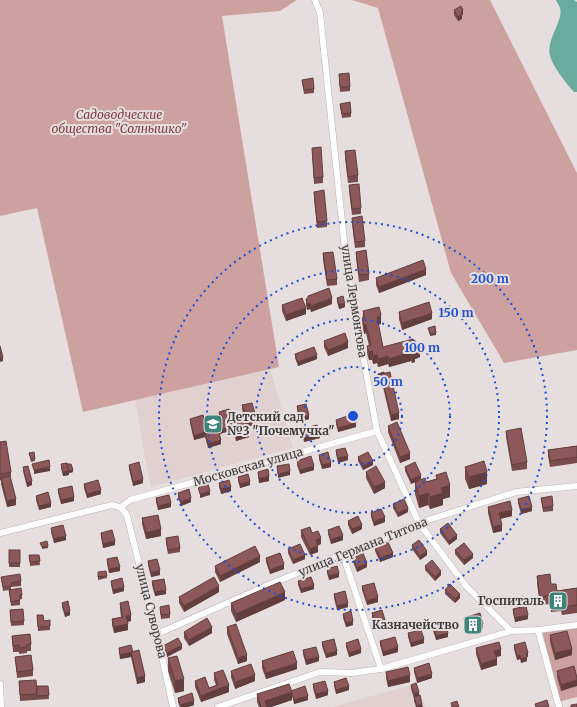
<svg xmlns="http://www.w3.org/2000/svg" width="577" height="707" font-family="Merriweather,serif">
<rect width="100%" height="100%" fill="#e6dede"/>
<g fill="#e1d0d0">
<path d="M270,369L293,448L151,487L144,453L135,400Z"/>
<path d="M414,684L418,685L425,707H333Z"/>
</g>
<g fill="#cea1a1">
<path d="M0,0H297L280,11L222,16L279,367L83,412L37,208L0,216Z"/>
<path d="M352,0H490L577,173V350L504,363L451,273L378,8Z"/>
<path d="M577,625V697L558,702L538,630Z"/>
</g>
<path fill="#6aaba0" d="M556,0H574L577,2V92H574C566,83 553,67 550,56C546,39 564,20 560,8C559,5 557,2 556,0Z"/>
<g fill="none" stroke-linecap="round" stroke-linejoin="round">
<g stroke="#bab2b2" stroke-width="7">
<g id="minor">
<path d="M315,0L320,13L347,269L377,431L419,523L466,586L511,631"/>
<path d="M121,507L130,500L377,431"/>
<path d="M0,533L112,505C120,506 124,509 127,516L157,634L173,707"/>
<path d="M343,555L381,669"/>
<path d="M538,630L559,707"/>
<path d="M157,634L266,586L419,523L516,492L577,486"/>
<path d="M0,684L1,707"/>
<path d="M218,707L320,672L352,673L381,669L511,631L538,630L577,625"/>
</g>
</g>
<use href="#minor" stroke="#fff" stroke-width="6"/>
</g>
<g fill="#784c4d">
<path d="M454,10L463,15H462V19L458,21L454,15Z"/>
<path d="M339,74L350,87V91L340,92Z"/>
<path d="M302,80L314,89V93L304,94Z"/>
<path d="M340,104L351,113V117L342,118Z"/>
<path d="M312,148L323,177V183L314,184Z"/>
<path d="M345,151L358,175V182L348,183L345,157Z"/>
<path d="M349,185L361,208V214L352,215L349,191Z"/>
<path d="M314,192L327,221V227L317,228L314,198Z"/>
<path d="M352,218L365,241V247L355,248L352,224Z"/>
<path d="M356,252L369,274V280L359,282L356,258Z"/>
<path d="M323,253L337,279V285L327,286L323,260Z"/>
<path d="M426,275L379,293L376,285V278Z"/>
<path d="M308,296L332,304L311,312L310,309L307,310L306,305V299L308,298Z"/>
<path d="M337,298L345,307L339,309L337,302Z"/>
<path d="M282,305L306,314L286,321L282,311Z"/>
<path d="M363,311L381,324H378L383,347L415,345L420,357L415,359V362L412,363L411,361L389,367L388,364L378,367L377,363L373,364L372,360H369L367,354V346H369L366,333L364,334L362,327Z"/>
<path d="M399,312L432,319L402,330L399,319Z"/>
<path d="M324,341L348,348L328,356L324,347Z"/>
<path d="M295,354L317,359L298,366L295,358Z"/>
<path d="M384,372L399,419L391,421L382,383L379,384L378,376V374Z"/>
<path d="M242,405L257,424L248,427L249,437L236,441L233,430L220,434L221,444L208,448L205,437L194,440L190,423V419L207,427L220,423L219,416V412L232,420L244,416L242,409Z"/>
<path d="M297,406L309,419L300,422L297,410Z"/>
<path d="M336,420L356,427L338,432L336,424Z"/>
<path d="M388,426L410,459L400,463L388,432Z"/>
<path d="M302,429L320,438L304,442L302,433Z"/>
<path d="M506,431L527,462V469L512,471L506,437Z"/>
<path d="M0,442L11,472V479L16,505L7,507L1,484V480L0,481Z"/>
<path d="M577,446V463L550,467L548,456V450Z"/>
<path d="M336,450L348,460L338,463L336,454Z"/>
<path d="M29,453L35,459V461L31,462Z"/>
<path d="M319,455L331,467L322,469L319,459Z"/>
<path d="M358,457L373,465L363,470L358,461Z"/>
<path d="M297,461L314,470L300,474L297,465Z"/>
<path d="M61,464H67L73,472L69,473V475L63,476L61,468Z"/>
<path d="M129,465L143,483L133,486L129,469Z"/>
<path d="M23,467L32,485L27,487L23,471Z"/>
<path d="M405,467L421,479L416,481L426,482L436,479V475L450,497L443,499V505L430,509L428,505L419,508L415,494V482L411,484L405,471Z"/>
<path d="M465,467L487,484L469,489L465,479Z"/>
<path d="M258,472L269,481L259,483L258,476Z"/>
<path d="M366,472L385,488L374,494L366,478Z"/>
<path d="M238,477L250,485L240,488L238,481Z"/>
<path d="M219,483L231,491L221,494L219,487Z"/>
<path d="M84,484L101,494L87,498L84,488Z"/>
<path d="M58,489L74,501L61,504L58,493Z"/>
<path d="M178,493L191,502L181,506L178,497Z"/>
<path d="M36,496L51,507L39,510L36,500Z"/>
<path d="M156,498L171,507L158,510L156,502Z"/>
<path d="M541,498L553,506V511L543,512Z"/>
<path d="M518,499L532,511L521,514L518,503Z"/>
<path d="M393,504L408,512L398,517L393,508Z"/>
<path d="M488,507L512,516L500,519L502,531L493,533L488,513Z"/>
<path d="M371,513L385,522L374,526L371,517Z"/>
<path d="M142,518L161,536L146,539L142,524Z"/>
<path d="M348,521L362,529L352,534L348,525Z"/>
<path d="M51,528L66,540L54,543L51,532Z"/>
<path d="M440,529L457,539L449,545L440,533Z"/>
<path d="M301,530L312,533L321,544L318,545V552L310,555L301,537Z"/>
<path d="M328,530L343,540L331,544L328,534Z"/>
<path d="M101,533L115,545L103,548L101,537Z"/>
<path d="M166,538L180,548V552L168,554L166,543Z"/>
<path d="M412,545L427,555L420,560L412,549Z"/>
<path d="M375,547L393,557L380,562L375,551Z"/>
<path d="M288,549L305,559L293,564L288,553Z"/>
<rect x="9" y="550" width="11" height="17"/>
<path d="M455,550L473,558L464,565L455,554Z"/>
<path d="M29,555H39L40,565L30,566Z"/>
<path d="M266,558L284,569L270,574L266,562Z"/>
<path d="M353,558L367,567L357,572L353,562Z"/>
<path d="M107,559L120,571L109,573L107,564Z"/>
<path d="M148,561L160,575L151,577L148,565Z"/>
<path d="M260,562L220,582L215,572V566Z"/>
<path d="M425,566L441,575L435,581L425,570Z"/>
<path d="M327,569L339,577L329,580L327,573Z"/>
<path d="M98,572L107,576V578L98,580Z"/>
<path d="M537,576L551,584L557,591L577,588V613L562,615L561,611L551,612L550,604L540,605L537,584Z"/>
<path d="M1,577L21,581V586L11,587V589L22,595V599H20V605L11,606L9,590L3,591Z"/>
<path d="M111,581L124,591L113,594L111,585Z"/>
<path d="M152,581L166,594L155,596L152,585Z"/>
<path d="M298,581L314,589L301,593L298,585Z"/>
<path d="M362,586L378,602L367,605L362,590Z"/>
<path d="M445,590L460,598L455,603L445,594Z"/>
<path d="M219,592L184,612L179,603V597Z"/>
<path d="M334,594L348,607L337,610L334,598Z"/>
<path d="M519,599L524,604V606H520Z"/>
<path d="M285,600L236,622L231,611V603Z"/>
<path d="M62,603L70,615L65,617L62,607Z"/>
<path d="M120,603L131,621L127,622L128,630L114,633L112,625V619L121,617L120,609Z"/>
<path d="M160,607L170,614V618L161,619Z"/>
<path d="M513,609L528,619L515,622L513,613Z"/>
<path d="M10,610L24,621V625L11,626Z"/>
<path d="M372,613L385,624L375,627L372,617Z"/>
<path d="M343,614L353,625L346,627L343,618Z"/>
<path d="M37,615L50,626V630L38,631Z"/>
<path d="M464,618L483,628L467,633L464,622Z"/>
<path d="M433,626L448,637L436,640L433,631Z"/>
<path d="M227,627L247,661L238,664L227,634Z"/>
<path d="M184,632L212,633L189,646L184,638Z"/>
<path d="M408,633L424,643L411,647L408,637Z"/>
<path d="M550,635L572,655L555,660L550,642Z"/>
<path d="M12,636L31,644V651H27V653L19,654V652H13Z"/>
<path d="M380,641L398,652L383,656L380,645Z"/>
<path d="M322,642L337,655L326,658L322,646Z"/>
<path d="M346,643L361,653L349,657L346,647Z"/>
<path d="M514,645L528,657H527V661L521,663L520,659L517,660L514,649Z"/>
<path d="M163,646L182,649L167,657L163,650Z"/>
<path d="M119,648L133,652L145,682L137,684L131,657L120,659L119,652Z"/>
<path d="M476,648L501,656L496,657L497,665L481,670L476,654Z"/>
<path d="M303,650L319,661L306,665L303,654Z"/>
<path d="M15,657L33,670V676L17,678Z"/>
<path d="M168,658L184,691L175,693L168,671Z"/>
<path d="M262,661L297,669L266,679L262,668Z"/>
<path d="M414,668L432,678L417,683L414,672Z"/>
<path d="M231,671L255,681L235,689L231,677Z"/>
<path d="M557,671L577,678L561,691L557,677Z"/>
<path d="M386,672L410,682L388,687L386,678Z"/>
<path d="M214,673L229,692L201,702L195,687V681L209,688L216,685L214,680Z"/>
<path d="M19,681L37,686H48L49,699L20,701Z"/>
<path d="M334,682L349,690L336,694L334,686Z"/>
<path d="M313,684L328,695L316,699L313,688Z"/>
<path d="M411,685L419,695L423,707H416L414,701V698L411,689Z"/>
<path d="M291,691L308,700L294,704L292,695V700L271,707H259L257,702V694Z"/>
<path d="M178,698L194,705L188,707H180L178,702Z"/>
</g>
<g fill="#623e3e">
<path d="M463,10V15H462V19L458,21V17L461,12Z"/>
<path d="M426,269V275L379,293V287Z"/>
<path d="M332,298V304L311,312V306Z"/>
<path d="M310,303V309L307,310V304Z"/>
<path d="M345,303V307L339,309V305Z"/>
<path d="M306,308V314L286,321V315Z"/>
<path d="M432,313V319L402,330V323Z"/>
<path d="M381,315V324L377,325V317Z"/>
<path d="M364,325H366V333L364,334Z"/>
<path d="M436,333V335L430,336V334Z"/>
<path d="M348,342V348L328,356V350Z"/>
<path d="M420,349V357L415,359V362L412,363V355L414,351Z"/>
<path d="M372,351V360H369V352Z"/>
<path d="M411,352V361L389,367V359Z"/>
<path d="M317,355V359L298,366V362Z"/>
<path d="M377,355V363L373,364V356Z"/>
<path d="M388,356V364L378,367V359Z"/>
<path d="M3,357V361L0,362V358Z"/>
<path d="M399,413V419L391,421V415Z"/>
<path d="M309,415V419L300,422V418Z"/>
<path d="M257,420V424L247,427V423Z"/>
<path d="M356,423V427L338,432V428Z"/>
<path d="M233,426V430L218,434V430Z"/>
<path d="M205,432V437L194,440V436Z"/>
<path d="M249,433V437L236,441V437Z"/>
<path d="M320,434V438L304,442V438Z"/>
<path d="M221,440V444L208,448V444Z"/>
<path d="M410,453V459L400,463V457Z"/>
<path d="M348,456V460L338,463V458Z"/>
<path d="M373,461V465L363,470V466Z"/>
<path d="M331,463V467L322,469V465Z"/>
<path d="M314,466V470L300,474V470Z"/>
<path d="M50,467V471L34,474V470Z"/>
<path d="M73,470V472L69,473V475L63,476V472Z"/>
<path d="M290,471V475L278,478V474Z"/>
<path d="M487,472V484L469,489V477Z"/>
<path d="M421,475V479L411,484V480Z"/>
<path d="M269,476V481L259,483V479Z"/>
<path d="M143,479V483L133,486V482Z"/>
<path d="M32,481V485L27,487V483Z"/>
<path d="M250,481V485L240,488V484Z"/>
<path d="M385,482V488L374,494V487Z"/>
<path d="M450,485V497L443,499V505L430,509V497L441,488Z"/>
<path d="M231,487V491L221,494V489Z"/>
<path d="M101,490V494L87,498V494Z"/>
<path d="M210,491V495L200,498V494Z"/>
<path d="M428,493V505L419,508V496Z"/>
<path d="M74,497V501L61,504V500Z"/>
<path d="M191,498V502L181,506V502Z"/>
<path d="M16,499V505L7,507V501Z"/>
<path d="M51,503V507L39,510V506Z"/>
<path d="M171,503V507L158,510V506Z"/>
<path d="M532,507V511L521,514V510Z"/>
<path d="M408,508V512L398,517V513Z"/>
<path d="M512,510V516L499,519V513Z"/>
<path d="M385,517V522L374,526V522Z"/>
<path d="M362,525V529L352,534V529Z"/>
<path d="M502,525V531L493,533V527Z"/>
<path d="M161,529V536L146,539V533Z"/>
<path d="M343,535V540L331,544V540Z"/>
<path d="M457,535V539L449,545V541Z"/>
<path d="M66,536V540L54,543V539Z"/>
<path d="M321,538V544L316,546V540Z"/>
<path d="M115,541V545L103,548V544Z"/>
<path d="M48,546V548L42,549V547Z"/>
<path d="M318,546V552L310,555V549Z"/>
<path d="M427,551V555L420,560V556Z"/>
<path d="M393,553V557L380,562V558Z"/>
<path d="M473,554V558L464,565V560Z"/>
<path d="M305,555V559L293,564V560Z"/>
<path d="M260,556V562L220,582V576Z"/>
<path d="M367,563V567L357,572V568Z"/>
<path d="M284,564V569L270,574V570Z"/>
<path d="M120,567V571L109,573V569Z"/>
<path d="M160,570V575L151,577V573Z"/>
<path d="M441,571V575L435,581V577Z"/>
<path d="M339,573V577L329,580V576Z"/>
<path d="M314,585V589L301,593V589Z"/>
<path d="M219,586V592L184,612V606Z"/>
<path d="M124,587V591L113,594V590Z"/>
<path d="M166,590V594L155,596V592Z"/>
<path d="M285,592V600L236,622V614Z"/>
<path d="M460,594V598L455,603V599Z"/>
<path d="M378,597V602L367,605V601Z"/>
<path d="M348,603V607L337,610V606Z"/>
<path d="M70,611V615L65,617V613Z"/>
<path d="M131,615V621L126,622V616Z"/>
<path d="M528,615V619L515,622V618Z"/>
<path d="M385,620V624L375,627V623Z"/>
<path d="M353,621V625L346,627V623Z"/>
<path d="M128,624V630L114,633V627Z"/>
<path d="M483,624V628L467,633V628Z"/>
<path d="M212,627V633L189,646V640Z"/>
<path d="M448,633V637L436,640V636Z"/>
<path d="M424,639V643L411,647V643Z"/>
<path d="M182,645V649L167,657V653Z"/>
<path d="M398,647V652L383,656V652Z"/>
<path d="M361,649V653L349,657V653Z"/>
<path d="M501,649V656L494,657V651Z"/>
<path d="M572,649V655L555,660V653Z"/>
<path d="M337,651V655L326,658V654Z"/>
<path d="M131,652V657L120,659V655Z"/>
<path d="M526,653H528V657H527V661L521,663V659Z"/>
<path d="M247,655V661L238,664V658Z"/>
<path d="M520,655V659L517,660V656Z"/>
<path d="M319,657V661L306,665V660Z"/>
<path d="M497,659V665L481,670V664Z"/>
<path d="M297,663V669L266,679V673Z"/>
<path d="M432,674V678L417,683V678Z"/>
<path d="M255,675V681L235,689V682Z"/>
<path d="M410,675V682L388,687V681Z"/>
<path d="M145,676V682L137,684V678Z"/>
<path d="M184,679V691L175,693V681Z"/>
<path d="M577,680V686L561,691V685Z"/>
<path d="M229,685V692L201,702V696Z"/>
<path d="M349,686V690L336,694V690Z"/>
<path d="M328,691V695L316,699V694Z"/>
<path d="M292,692V700L271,707H265V701Z"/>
<path d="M419,692V696L414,698V694Z"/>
<path d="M308,696V700L294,704V700Z"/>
<path d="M194,701V705L188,707H180V705Z"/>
<path d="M422,704V707H417V706Z"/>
</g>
<g fill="#8c5859" stroke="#623e3e">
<path d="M461,6L463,10L461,12L462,14L458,17L454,10Z"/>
<path d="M349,73L350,87H340L339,74Z"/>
<path d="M313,78L314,89L304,90L302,80Z"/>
<path d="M350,102L351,113L342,114L340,104Z"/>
<path d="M321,147L323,177L314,178L312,148Z"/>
<path d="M355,150L358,175L348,177L345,151Z"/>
<path d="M359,184L361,208L352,209L349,185Z"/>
<path d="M324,190L327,221L317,222L314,192Z"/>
<path d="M362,216L365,241L355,242L352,218Z"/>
<path d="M366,250L369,274L359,275L356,252Z"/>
<path d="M333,252L337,279L327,280L323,253Z"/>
<path d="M423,260L426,269L379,287L376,278Z"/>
<path d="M329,288L332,298L311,306L310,303L307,304L306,299L308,298V296Z"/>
<path d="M343,296L345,303L339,305L337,298Z"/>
<path d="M302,298L306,308L286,315L282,305Z"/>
<path d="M429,302L432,313L402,323L399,312Z"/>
<path d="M379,307L381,315L377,317L383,347L413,339L415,345L418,344L420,349L414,351L415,354L412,355L411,352L389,359L388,356L378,359L377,355L373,356L372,351L369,352L367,346L371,345L366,325H364L362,318H365L363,311Z"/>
<path d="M435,326L436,333L430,334L428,328Z"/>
<path d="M345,333L348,342L328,350L324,341Z"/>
<path d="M0,346L3,357L0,358Z"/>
<path d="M314,347L317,355L298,362L295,354Z"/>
<path d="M384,372V373L381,374L382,381L379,382L378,374Z"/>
<path d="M390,372L399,413L391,415L381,374Z"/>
<path d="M252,403L257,420L247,423L249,433L236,437L233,426L218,430L221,440L208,444L205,432L194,436L190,419L203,415L207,427L222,423L219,412L229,409L232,420L246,416L242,405Z"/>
<path d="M306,404L309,415L300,418L297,406Z"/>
<path d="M353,414L356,423L338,428L336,420Z"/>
<path d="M397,422L410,453L400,457L388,426Z"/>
<path d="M317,425L320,434L304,438L302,429Z"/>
<path d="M521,428L527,462L512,465L506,431Z"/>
<path d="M6,441L11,472L0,474V442Z"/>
<path d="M577,446V457L550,461L548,450Z"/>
<path d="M345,448L348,456L338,458L336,450Z"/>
<path d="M34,452L35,459H31L29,453Z"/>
<path d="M328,452L331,463L322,465L319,455Z"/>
<path d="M368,452L373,461L363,466L358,457Z"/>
<path d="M311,456L314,466L300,470L297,461Z"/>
<path d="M49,460L50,467L34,470L32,464Z"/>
<path d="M484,461L487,472L469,477L465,467Z"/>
<path d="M139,462L143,479L133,482L129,465Z"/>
<path d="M415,462L421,475L411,480L405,467Z"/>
<path d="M67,463L69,471L63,472L61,464Z"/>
<path d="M67,464H71L73,470L69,471Z"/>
<path d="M289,464L290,471L278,474L277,466Z"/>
<path d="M28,466L32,481L27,483L23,467Z"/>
<path d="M376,466L385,482L374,487L366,472Z"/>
<path d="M268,469L269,476L259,479L258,472Z"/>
<path d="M446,472L450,485L441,488L443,493L430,497L428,493L419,496L415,482L425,478L426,482L437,479L436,475Z"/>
<path d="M248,474L250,481L240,484L238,477Z"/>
<path d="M10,476L16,499L7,501L1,478Z"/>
<path d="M98,480L101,490L87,494L84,484Z"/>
<path d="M229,480L231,487L221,489L219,483Z"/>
<path d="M208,484L210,491L200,494L198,487Z"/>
<path d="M72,486L74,497L61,500L58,489Z"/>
<path d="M189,489L191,498L181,502L178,493Z"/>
<path d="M48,492L51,503L39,506L36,496Z"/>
<path d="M169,495L171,503L158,506L156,498Z"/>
<path d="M529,496L532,507L521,510L518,499Z"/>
<path d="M552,496L553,506L543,508L541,498Z"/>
<path d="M404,499L408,508L398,513L393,504Z"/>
<path d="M510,501L512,510L499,513L502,525L493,527L488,507Z"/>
<path d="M381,509L385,517L374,522L371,513Z"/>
<path d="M158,515L161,529L146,533L142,518Z"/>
<path d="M358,516L362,525L352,529L348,521Z"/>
<path d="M448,523L457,535L449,541L440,529Z"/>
<path d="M63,525L66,536L54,539L51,528Z"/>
<path d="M339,526L343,535L331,540L328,530Z"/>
<path d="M310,527L312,533L318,531L321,538L316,540L318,546L310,549L301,530Z"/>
<path d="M112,530L115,541L103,544L101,533Z"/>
<path d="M178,536L180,548L168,550L166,538Z"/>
<path d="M419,540L427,551L420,556L412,545Z"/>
<path d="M47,541L48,546L42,547L40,543Z"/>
<path d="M388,542L393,553L380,558L375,547Z"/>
<path d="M464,543L473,554L464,560L455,550Z"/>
<path d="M300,544L305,555L293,560L288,549Z"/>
<path d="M255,546L260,556L220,576L215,566Z"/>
<rect x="9" y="550" width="11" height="13"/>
<path d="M280,553L284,564L270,570L266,558Z"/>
<path d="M363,553L367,563L357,568L353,558Z"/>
<path d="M29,555H39L40,561L30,562Z"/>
<path d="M117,557L120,567L109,569L107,559Z"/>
<path d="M157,559L160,570L151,573L148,561Z"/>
<path d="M432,560L441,571L435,577L425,566Z"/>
<path d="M337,566L339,573L329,576L327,569Z"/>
<path d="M106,571L107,576L98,577V572Z"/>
<path d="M20,574L21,581L11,583V586L3,587L1,577Z"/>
<path d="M550,574L551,584H556L557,591L577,588V605L562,607L561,603L551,604L550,595L540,597L537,576Z"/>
<path d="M214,577L219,586L184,606L179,597Z"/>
<path d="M311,577L314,585L301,589L298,581Z"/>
<path d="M122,578L124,587L113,590L111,581Z"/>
<path d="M164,579L166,590L155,592L152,581Z"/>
<path d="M280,582L285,592L236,614L231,603Z"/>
<path d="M374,583L378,597L367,601L362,586Z"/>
<path d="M450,584L460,594L455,599L445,590Z"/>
<path d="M21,588L22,595H20V600L11,602L9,590Z"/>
<path d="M345,591L348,603L337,606L334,594Z"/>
<path d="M523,596L524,604H520L519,597Z"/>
<path d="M68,601L70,611L65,613L62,603Z"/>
<path d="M128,601L131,615L126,616L128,624L114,627L112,619L123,617L120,603Z"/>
<path d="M169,605L170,614L161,615L160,607Z"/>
<path d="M526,606L528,615L515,618L513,609Z"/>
<path d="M23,609L24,621L11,622L10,610Z"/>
<path d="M382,610L385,620L375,623L372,613Z"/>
<path d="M351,611L353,621L346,623L343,614Z"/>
<path d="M480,613L483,624L467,628L464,618Z"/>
<path d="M37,615H43L44,621L50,620V626L38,627Z"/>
<path d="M207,618L212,627L189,640L184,632Z"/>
<path d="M445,623L448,633L436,636L433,626Z"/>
<path d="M236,624L247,655L238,658L227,627Z"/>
<path d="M421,630L424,639L411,643L408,633Z"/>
<path d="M567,631L572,649L555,653L550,635Z"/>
<path d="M30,634L31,644L26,645L27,647L19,648V645L13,646L12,636Z"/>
<path d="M395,637L398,647L383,652L380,641Z"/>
<path d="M178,638L182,645L167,653L163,646Z"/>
<path d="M334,639L337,651L326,654L322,642Z"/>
<path d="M358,639L361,649L349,653L346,643Z"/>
<path d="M499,642L501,649L494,651L497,659L481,664L476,648Z"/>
<path d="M525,642L528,653H526L527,657L521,659L520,655L517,656L514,645Z"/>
<path d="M131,645L133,652L120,655L119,648Z"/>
<path d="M316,647L319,657L306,660L303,650Z"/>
<path d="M139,650L145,676L137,678L131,652Z"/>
<path d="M293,651L297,663L266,673L262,661Z"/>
<path d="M31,655L33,670L17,672L15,657Z"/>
<path d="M177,656L184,679L175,681L168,658Z"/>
<path d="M429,663L432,674L417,678L414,668Z"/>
<path d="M251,664L255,675L235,682L231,671Z"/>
<path d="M574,666L577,678V680L561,685L557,671Z"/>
<path d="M408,667L410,675L388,681L386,672Z"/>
<path d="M223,670L229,685L201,696L195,681L205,677L209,688L218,685L214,673Z"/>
<path d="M346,678L349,686L336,690L334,682Z"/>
<path d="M36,680L37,694L20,695L19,681Z"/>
<path d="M325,681L328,691L316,694L313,684Z"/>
<path d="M416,683L419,692L414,694L411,685Z"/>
<path d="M289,684L292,692L265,701L267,707H260H261L257,694Z"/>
<path d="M37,686H48L49,695L37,696Z"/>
<path d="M305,686L308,696L294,700L291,691Z"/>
<path d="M192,693L194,701L180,705L178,698Z"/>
<path d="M420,695L422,704L417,706L414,697Z"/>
<path d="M547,700L549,707H536L535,704Z"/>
<path d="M457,701L459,707H452L451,703Z"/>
<path d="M577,704V707H571V705Z"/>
</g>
<g fill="none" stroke="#1d4ed8" stroke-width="2" stroke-dasharray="2 4">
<circle cx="353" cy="416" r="49"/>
<circle cx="353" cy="416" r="97"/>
<circle cx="353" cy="416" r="146"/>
<circle cx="353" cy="416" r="194"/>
</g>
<defs>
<g id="school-square" transform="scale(1)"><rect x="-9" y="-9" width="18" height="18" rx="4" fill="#3f847a" stroke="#e6dede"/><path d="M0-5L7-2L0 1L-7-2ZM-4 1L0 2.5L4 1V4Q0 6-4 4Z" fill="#fff"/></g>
<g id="building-square" transform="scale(1)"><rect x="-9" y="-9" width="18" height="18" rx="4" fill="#3f847a" stroke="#e6dede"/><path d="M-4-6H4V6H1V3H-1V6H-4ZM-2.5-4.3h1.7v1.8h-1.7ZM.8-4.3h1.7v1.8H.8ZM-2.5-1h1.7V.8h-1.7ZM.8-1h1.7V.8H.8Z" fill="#fff"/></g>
</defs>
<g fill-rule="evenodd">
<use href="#school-square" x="213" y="424"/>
<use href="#building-square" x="558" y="601"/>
<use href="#building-square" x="473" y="625"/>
</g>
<g text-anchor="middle" stroke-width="4" stroke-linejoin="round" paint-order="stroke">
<g font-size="12" font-style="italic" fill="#843c41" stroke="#e6dede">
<text x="119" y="119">Садоводческие<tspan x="119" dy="14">общества "Солнышко"</tspan></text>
</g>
<g font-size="12" fill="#3d3a3a" stroke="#e6dede">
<text transform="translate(354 301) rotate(81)" y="4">улица Лермонтова</text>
<text transform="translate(248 467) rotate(-16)" y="4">Московская улица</text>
<text transform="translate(363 547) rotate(-22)" y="4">улица Германа Титова</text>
<text transform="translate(151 611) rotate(76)" y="4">улица Суворова</text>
</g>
<g font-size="12" font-weight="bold" fill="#3d3a3a" stroke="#e6dede" text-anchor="end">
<text x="227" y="421" text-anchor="start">Детский сад<tspan x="227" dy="14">№3 "Почемучка"</tspan></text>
<text x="544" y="605">Госпиталь</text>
<text x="459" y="629">Казначейство</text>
</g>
</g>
<circle cx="353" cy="416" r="6" fill="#1d4ed8" stroke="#e6dede" stroke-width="2"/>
<g font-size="12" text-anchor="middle" font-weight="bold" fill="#1d4ed8" stroke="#e6dede" stroke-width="4" stroke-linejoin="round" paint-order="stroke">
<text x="490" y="283">200 m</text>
<text x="456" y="317">150 m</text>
<text x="422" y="352">100 m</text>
<text x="388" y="386">50 m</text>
</g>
</svg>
